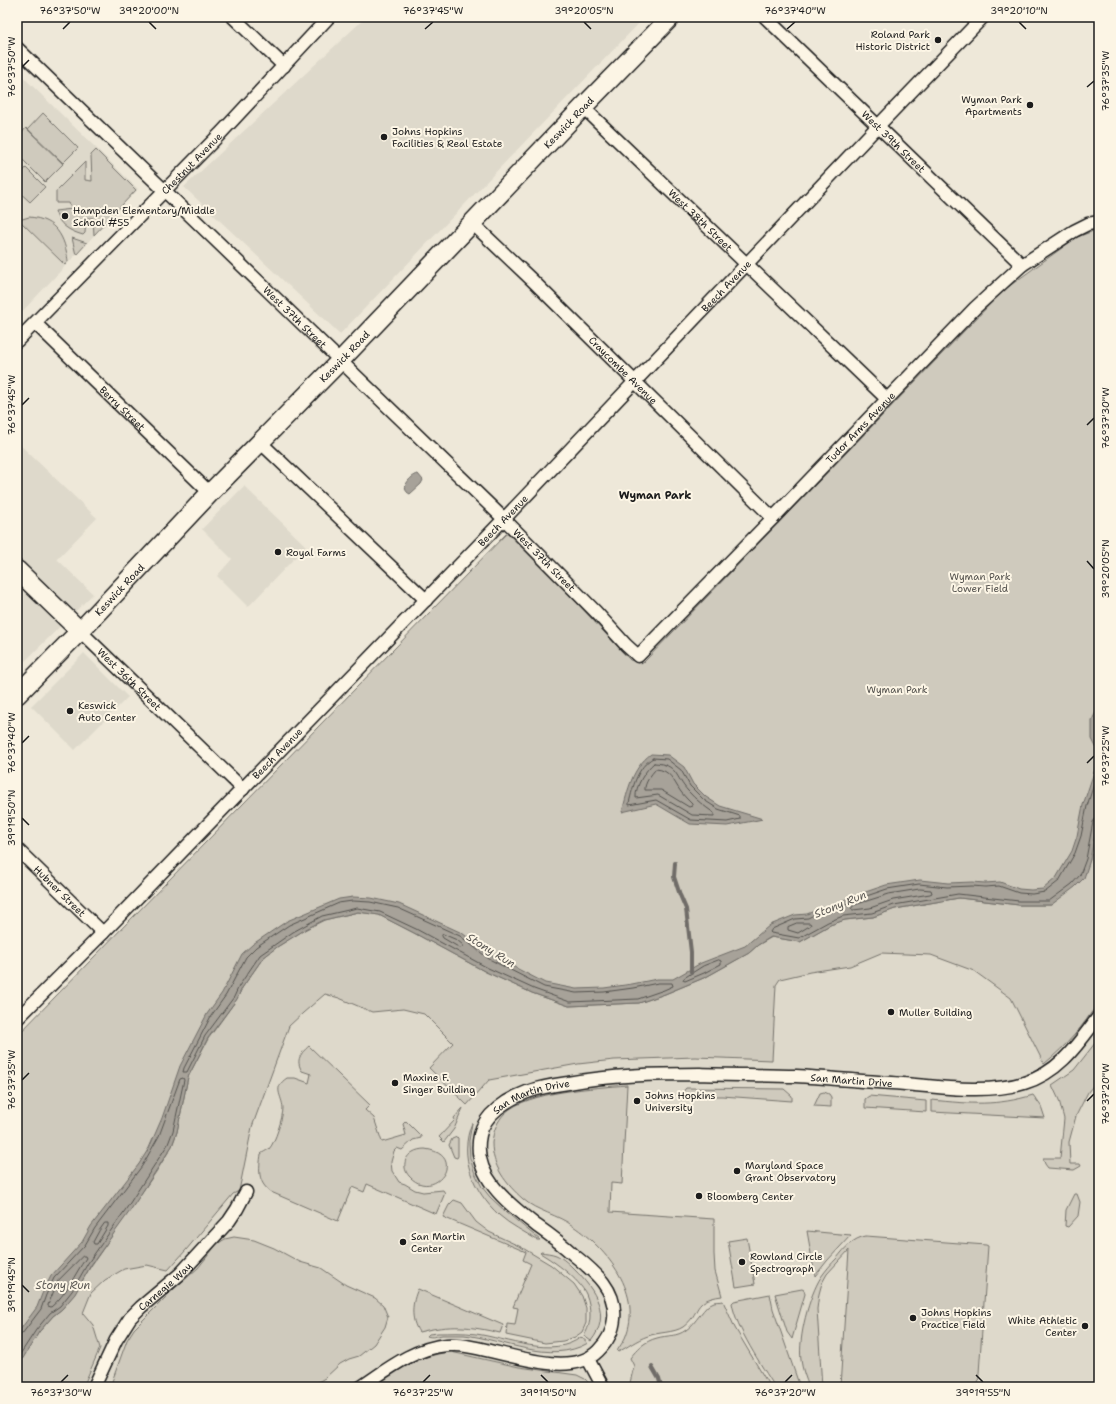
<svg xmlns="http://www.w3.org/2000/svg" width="1116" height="1404" font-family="'Shantell Sans',sans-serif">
<rect width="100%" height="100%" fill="#eee8d9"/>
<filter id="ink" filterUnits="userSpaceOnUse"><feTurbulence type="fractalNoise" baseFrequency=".025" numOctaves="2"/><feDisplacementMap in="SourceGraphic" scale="8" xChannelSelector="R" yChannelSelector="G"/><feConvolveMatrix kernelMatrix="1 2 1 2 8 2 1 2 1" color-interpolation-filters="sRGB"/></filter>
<g filter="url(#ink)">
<g fill="#ded9cb">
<path d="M366,17H645L340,334L184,187Z"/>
<path d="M17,71L138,189L17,317Z"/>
<path d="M17,442L97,518L57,559L93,594L17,669Z"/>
<path d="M244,486L306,546L248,607L217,576L232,559L202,529Z"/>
<path d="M84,653L128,697L75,750L31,706Z"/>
<path d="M1099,778V1387H17V1358L207,1027Z"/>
</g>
<g fill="#cfcabd" stroke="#76736c">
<path d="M43,113L78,148L63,163L28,129Z"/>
<path d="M26,128L63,164L45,182L17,154V138Z"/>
<path d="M96,150L136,190L94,235L93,218H86L85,233L83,235C69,231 59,225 55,211L72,209L69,203H56V191L85,162V180L92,181L91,155Z"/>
<path d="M26,168L45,187L30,202L17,190V178Z"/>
<path d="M29,217C56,219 65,237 68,261L65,265L19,220Z"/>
<path d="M1099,229V778L1084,854L1045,896L957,893L789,928L677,984L557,994L404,915L346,906L279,937L207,1027L171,1120L17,1358V1036L506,534L512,533L630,660L643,663L996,298L1008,287L1077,237Z"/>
<path d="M72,238L87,243L76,255Z"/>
<path d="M1099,812V1001C1082,1028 1068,1044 1044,1064L1011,998L974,971L931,955L881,953L850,966L810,972L780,979L776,985L772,1060L695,1057L614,1060L578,1064L489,1080L467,1105L429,1068L453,1043L424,1014L403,1009L372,1012L339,998L325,994L303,1013L289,1026L252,1127L239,1191L233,1194L186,1250L168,1270L147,1265L124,1269L105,1280L91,1293L83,1313L93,1325L100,1348L83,1387H17V1368L21,1360L39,1332L53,1316L62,1309L75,1293L91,1266L156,1172L172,1146L177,1132L188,1077L208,1039L237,999L242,988L263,958L277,947L306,929L324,920L358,912L379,915L414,933L486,972L532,993L569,1006L639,1003L665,994L706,977L749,953L758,945L772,937L800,942L830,925L845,920L873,917L895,909L959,898L1019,905H1051L1090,860Z"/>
<path d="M1099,1038V1078L1088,1092L1076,1116L1069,1142L1070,1164H1080L1081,1166L1074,1170L1048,1168L1045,1164L1043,1158H1060L1064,1119L1059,1100L1052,1085L1074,1070Z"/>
<path d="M309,1046L370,1105L365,1110L374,1118L382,1142L406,1135L403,1124L406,1121L421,1136V1138L413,1140L402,1150L397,1148L394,1151L391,1162L392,1171L399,1182L405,1184L415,1190L423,1192L443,1190L445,1193L436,1214L367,1184L364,1192L352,1187L338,1221L271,1192C257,1182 259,1169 261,1154C263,1152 266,1151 269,1149C275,1143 283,1117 283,1108C282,1095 272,1088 287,1078H295L309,1083L311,1074L302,1071C295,1060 301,1053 309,1046Z"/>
<path d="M627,1085L622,1184L611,1183L610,1212L714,1219V1254L715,1271L722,1296C691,1300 702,1313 683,1327C674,1333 658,1332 648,1336C636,1340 628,1347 618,1352L617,1351C620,1346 623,1342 625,1338C644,1294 607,1249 573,1226C559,1215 536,1211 523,1199C506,1184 492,1166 492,1143C493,1132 497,1121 505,1113C528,1091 596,1088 627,1085Z"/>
<path d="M686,1088L784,1089L792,1096V1101L722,1096H692L681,1094Z"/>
<path d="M824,1092L829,1094L831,1097V1107L814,1106L820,1093Z"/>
<path d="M1033,1095L1041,1106L1045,1118L932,1112V1100C970,1104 997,1106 1033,1095Z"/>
<path d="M869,1096L926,1101V1112L865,1108V1099Z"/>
<path d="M463,1108L454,1129L444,1142L439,1137L455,1120L454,1118Z"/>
<path d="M472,1123L469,1141L470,1158L474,1171L482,1187L490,1197L505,1211L540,1240H537C525,1232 510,1225 499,1215C473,1191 458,1156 472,1123Z"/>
<path d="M457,1137L458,1138V1156L457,1158L454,1157L449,1145L452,1139Z"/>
<path d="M425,1149C470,1155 434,1204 409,1176C402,1168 404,1157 413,1152C416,1150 421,1149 425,1149Z"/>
<path d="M1074,1194H1077L1080,1202L1078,1216L1068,1227L1065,1226L1066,1210Z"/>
<path d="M454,1200L462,1203L476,1222L489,1232L521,1247L551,1265L574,1284L582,1296L586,1308V1323L582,1332L575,1337L563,1341L545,1343L506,1335L507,1324L515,1325L518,1308L513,1307L531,1264L523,1260L526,1252L443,1217L449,1205Z"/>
<path d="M807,1231L851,1235L827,1261L815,1276Z"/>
<path d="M866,1236L986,1245L988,1246L978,1387H840L849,1250L827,1274L822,1283L819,1294L817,1309L822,1387H809C806,1379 802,1369 801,1360C798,1338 809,1296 821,1277C826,1270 831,1264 837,1258C845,1248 853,1238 866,1236Z"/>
<path d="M234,1237L254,1240L274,1248L300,1262L321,1268L346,1285L375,1298L383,1305L388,1317L385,1327L374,1344L359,1356L349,1359L340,1364L325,1378L309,1387H110L127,1340L134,1329L175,1288L198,1268L217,1244L225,1239Z"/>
<path d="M747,1238L755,1284L736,1287L728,1241Z"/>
<path d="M541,1252C546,1253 551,1253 556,1255C563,1258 570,1265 575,1270C595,1290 612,1315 591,1341L584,1336C588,1329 590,1323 590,1315C590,1308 589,1301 586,1294C579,1279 555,1262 540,1253Z"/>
<path d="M418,1289L503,1325L500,1333C470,1326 450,1324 419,1332C410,1319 412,1302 418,1289Z"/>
<path d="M802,1289L804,1290L805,1294L792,1339L787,1332L775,1294Z"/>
<path d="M770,1294L773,1309L800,1387H775C762,1366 736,1328 732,1303L734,1301Z"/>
<path d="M723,1301L735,1328L770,1387H629L634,1366L630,1358C637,1349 645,1341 657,1338C667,1335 677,1337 686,1330C696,1324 704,1305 714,1302C717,1301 721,1302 723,1301Z"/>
<path d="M438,1333C451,1333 463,1332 476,1334C506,1338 554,1359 581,1337L588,1343C550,1365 503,1339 464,1335C457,1335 449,1335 442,1335C437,1336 432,1338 427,1336L429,1334Z"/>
<path d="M451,1352L519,1367L577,1375L585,1379L593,1387H373C397,1369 421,1355 451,1352Z"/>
</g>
<g fill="#a7a299" stroke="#6f6c67">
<path d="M418,474L423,480L421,484L410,494C399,489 410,476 418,474Z"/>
<path d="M1099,706V812L1090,860L1084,878L1075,887L1051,905H1019L959,898L895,909L873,917L845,920L830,925L800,942L771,937L758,945L749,953L706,977L665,994L639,1003L569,1006L532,993L486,972L414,933L379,915L358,912L324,920L306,929L277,947L263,958L242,988L237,999L208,1038L188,1077L177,1132L172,1146L130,1211L91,1265L75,1294L62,1309L53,1316L39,1332L17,1368V1334L37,1307L42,1294L51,1276L82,1242L91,1226L139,1164L149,1148L162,1118L180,1066L207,1014L222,993L242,954L253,944L287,921L339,899L353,897L371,898L399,904L462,933L491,955L545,983L576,989L604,988L632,984L657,979H673L701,963L745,946L770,925L795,915L807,914L819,909L830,906L851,897L886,885L920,880L948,883L972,882L985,883L1000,882L1019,889L1031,890L1043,889L1056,878L1072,851L1077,836L1083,805L1095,769L1098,751L1092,739V720Z"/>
<path d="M651,754L668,755L684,767L693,784L706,797L720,806L763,819L727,826L690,824L656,804L622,812C628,790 632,768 651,754Z"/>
</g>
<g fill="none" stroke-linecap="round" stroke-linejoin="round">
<g stroke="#54524e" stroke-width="1">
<path d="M653,758L667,759L681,770L690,786L704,800L718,809L740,816V819L727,822L691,820L656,800L629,805V803C633,787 637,767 653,758Z"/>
<path d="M654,763C678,764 675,777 688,791C696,800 704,806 714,813V816L692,815L658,795L636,798C635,787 645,770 654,763Z"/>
<path d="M1099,768L1087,806L1081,836L1075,853L1059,881L1045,892L1032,894L1019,893L999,886L985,887L972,886L947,887L919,884L887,889L852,901L832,910L820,912L808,918L795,919L772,929L770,932L771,933L799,938L828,922L843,916L872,913L894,905L958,894L1019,901H1049L1072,884L1080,875L1086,859L1093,822L1095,819L1099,818"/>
<path d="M656,769C671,770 673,781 681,792C684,796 688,800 692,804V806L689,807L661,790H645C644,784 651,774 656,769Z"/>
<path d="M920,889L931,890L932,893L930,894L893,900L870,908L853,910L851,909L854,905L889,894Z"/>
<path d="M353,901L370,902L398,908L460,936L489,959L544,987L576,993L604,992L633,988L658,983H672L673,986L664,990L638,999L570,1002L534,989L488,968L416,929L380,912L357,908L322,916L293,932L260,955L239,986L234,997L205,1036L187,1072H183L184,1068L211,1016L226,995L246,957L256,947L289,925L339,903Z"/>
<path d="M797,923H810L811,925L798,933L788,930V927Z"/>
<path d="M443,934L457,940L463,945V947L460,948L443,938L442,936Z"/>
<path d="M719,960L721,961V964L704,973L685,981L683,980L684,978L703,966Z"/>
<path d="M105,1223H108V1226L97,1244H94L93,1242L99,1231Z"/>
<path d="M83,1256H85L86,1258C74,1275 67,1294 51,1307L48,1306V1305L58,1281Z"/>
<path d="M17,1335L22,1334L41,1309L46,1295L54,1278L85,1245L95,1228L142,1166L159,1136L180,1079L183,1078L184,1080L173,1131L168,1144L126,1209L88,1263L72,1291L60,1306L50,1313L36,1330L17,1359"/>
</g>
<g stroke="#6f6c67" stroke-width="4">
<path d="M1098,339L1099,340"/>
<path d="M675,863L674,877L680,895L686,909L691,952V972"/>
<path d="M652,1367L659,1379L661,1387"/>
</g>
<g stroke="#1c1c1c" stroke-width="15">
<g id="street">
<path d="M233,17L284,66"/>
<path id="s1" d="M765,17L1022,265"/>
<path id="s2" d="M17,48L504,519L596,612L626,645L638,656L773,518L975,308L1022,265L1074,231L1088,224L1099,222"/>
<path id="s3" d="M583,107L887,399"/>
<path id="s4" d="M472,223L533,281L773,518"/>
<path id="s5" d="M35,323L210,493"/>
<path id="s6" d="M17,341L220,134L329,17"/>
<path d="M260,442L426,600"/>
<path id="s7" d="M80,631L243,789"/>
<path id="s8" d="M17,849L103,933"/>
<path id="s9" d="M17,1019L103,933L504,519L878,126L983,17"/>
<path d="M588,1359L603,1387"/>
<path id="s10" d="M94,1387L116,1340L130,1318L141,1307L180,1274L229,1221L237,1209L246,1192"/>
<path id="s11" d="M361,1387C388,1369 414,1348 447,1345C488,1342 565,1384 598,1351C607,1342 613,1332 614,1319C617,1290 595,1272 575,1256C563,1245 550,1235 537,1226C509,1204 471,1176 480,1135C484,1114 508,1099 527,1092C540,1087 554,1085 568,1083C612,1075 655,1074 700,1074C732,1075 764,1075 796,1076C828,1078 860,1081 892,1083C933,1086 985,1095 1024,1083C1059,1073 1078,1044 1099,1016"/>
</g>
</g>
<g stroke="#1c1c1c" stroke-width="21">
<g id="secondary">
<path d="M17,570L80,631"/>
<path id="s12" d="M17,695L80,631L210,493L340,361L583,107L671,17"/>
</g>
</g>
<use href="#street" stroke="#fcf5e5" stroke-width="12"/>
<use href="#secondary" stroke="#fcf5e5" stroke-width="18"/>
</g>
</g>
<path fill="none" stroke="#1c1c1c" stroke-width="1.5" d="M149,22L156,29M584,22L591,29M1019,22L1026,29M63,29L70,22M425,29L433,22M787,29L795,22M22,67L29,60M1087,87L1094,81M22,405L29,398M1087,425L1094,418M1087,561L1094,569M22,743L29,736M1087,763L1094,756M22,818L29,825M22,1080L29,1073M1087,1101L1094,1094M22,1285L29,1292M541,1375L548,1382M976,1375L983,1382M61,1382L68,1375M423,1382L430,1375M785,1382L792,1375"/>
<g fill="#1c1c1c" stroke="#fcf5e5" stroke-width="1.5">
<circle cx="938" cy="40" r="4"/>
<circle cx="1030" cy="105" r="4"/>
<circle cx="384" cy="137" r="4"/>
<circle cx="65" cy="216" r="4"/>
<circle cx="278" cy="552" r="4"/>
<circle cx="70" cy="711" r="4"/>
<circle cx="891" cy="1012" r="4"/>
<circle cx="395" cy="1083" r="4"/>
<circle cx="637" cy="1101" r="4"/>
<circle cx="737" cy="1171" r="4"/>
<circle cx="699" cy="1196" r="4"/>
<circle cx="403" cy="1242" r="4"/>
<circle cx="742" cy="1262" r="4"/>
<circle cx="913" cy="1318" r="4"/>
<circle cx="1085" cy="1326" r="4"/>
</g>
<g text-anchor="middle" stroke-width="4" stroke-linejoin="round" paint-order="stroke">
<g font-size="10" fill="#1c1c1c" stroke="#fcf5e5" text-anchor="start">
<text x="930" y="38" text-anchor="end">Roland Park<tspan x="930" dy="12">Historic District</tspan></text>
<text x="1022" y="103" text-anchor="end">Wyman Park<tspan x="1022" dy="12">Apartments</tspan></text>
<text x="392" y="135">Johns Hopkins<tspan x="392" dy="12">Facilities &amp; Real Estate</tspan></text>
<text x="73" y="214">Hampden Elementary/Middle<tspan x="73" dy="12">School #55</tspan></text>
<text x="286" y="556">Royal Farms</text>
<text x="78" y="709">Keswick<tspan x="78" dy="12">Auto Center</tspan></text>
<text x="899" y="1016">Muller Building</text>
<text x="403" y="1081">Maxine F.<tspan x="403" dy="12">Singer Building</tspan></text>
<text x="645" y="1099">Johns Hopkins<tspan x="645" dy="12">University</tspan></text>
<text x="745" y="1169">Maryland Space<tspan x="745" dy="12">Grant Observatory</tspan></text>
<text x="707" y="1200">Bloomberg Center</text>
<text x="411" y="1240">San Martin<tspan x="411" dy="12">Center</tspan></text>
<text x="750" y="1260">Rowland Circle<tspan x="750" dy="12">Spectrograph</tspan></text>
<text x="921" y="1316">Johns Hopkins<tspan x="921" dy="12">Practice Field</tspan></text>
<text x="1077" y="1324" text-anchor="end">White Athletic<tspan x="1077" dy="12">Center</tspan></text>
</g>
<g font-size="10" fill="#1c1c1c" stroke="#fcf5e5">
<text dy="4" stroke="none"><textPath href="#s12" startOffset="795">Keswick Road</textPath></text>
<text dy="4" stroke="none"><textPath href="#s1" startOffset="179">West 39th Street</textPath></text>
<text dy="4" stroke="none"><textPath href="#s6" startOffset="249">Chestnut Avenue</textPath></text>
<text dy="4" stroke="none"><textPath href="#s3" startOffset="163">West 38th Street</textPath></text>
<text dy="4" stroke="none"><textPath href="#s9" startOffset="1020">Beech Avenue</textPath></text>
<text dy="4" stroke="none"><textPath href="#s2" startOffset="387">West 37th Street</textPath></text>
<text dy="4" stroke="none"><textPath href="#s12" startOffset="471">Keswick Road</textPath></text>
<text dy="4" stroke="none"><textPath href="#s4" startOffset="211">Craycombe Avenue</textPath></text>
<text dy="4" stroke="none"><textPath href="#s5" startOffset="122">Berry Street</textPath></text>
<text dy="4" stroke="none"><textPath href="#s2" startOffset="1188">Tudor Arms Avenue</textPath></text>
<text dy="4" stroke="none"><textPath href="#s9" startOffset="696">Beech Avenue</textPath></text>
<text dy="4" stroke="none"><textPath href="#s2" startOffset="735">West 37th Street</textPath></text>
<text dy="4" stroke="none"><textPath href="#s12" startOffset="147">Keswick Road</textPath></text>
<text dy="4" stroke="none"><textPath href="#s7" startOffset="69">West 36th Street</textPath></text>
<text dy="4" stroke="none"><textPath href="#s9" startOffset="372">Beech Avenue</textPath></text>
<text dy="4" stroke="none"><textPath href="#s8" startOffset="60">Hubner Street</textPath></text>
<text dy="4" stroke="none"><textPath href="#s11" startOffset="922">San Martin Drive</textPath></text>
<text dy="4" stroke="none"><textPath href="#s11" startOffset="598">San Martin Drive</textPath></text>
<text dy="4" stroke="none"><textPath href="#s10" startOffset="125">Carnegie Way</textPath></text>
</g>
<g font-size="10" fill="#52504c" stroke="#fcf5e5">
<text x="980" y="580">Wyman Park<tspan x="980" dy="12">Lower Field</tspan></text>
<text x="897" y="693">Wyman Park</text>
</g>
<g font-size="11" font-weight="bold" fill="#1c1c1c" stroke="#fcf5e5">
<text x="655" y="499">Wyman Park</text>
</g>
<g font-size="11" font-style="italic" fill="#5b5854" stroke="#fcf5e5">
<text transform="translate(840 904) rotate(-22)" y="4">Stony Run</text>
<text transform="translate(491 950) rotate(32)" y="4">Stony Run</text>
<text x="63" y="1289">Stony Run</text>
</g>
</g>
<rect width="1116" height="1404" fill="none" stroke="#fcf5e5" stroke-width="44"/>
<rect x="22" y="22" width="1072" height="1360" fill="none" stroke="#1c1c1c" stroke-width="1.5"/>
<g font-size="10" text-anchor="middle" fill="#1c1c1c">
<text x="70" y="14">76°37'50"W</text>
<text x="149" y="14">39°20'00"N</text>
<text x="433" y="14">76°37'45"W</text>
<text x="584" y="14">39°20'05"N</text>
<text x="795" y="14">76°37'40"W</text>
<text x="1019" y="14">39°20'10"N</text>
<text transform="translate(11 67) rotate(-90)" y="4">76°37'50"W</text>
<text transform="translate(1105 81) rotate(-90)" y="4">76°37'35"W</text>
<text transform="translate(11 405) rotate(-90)" y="4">76°37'45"W</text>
<text transform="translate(1105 418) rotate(-90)" y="4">76°37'30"W</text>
<text transform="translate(1105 569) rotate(-90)" y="4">39°20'05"N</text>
<text transform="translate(11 743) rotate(-90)" y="4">76°37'40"W</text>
<text transform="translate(1105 756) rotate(-90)" y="4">76°37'25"W</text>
<text transform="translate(11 818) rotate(-90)" y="4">39°19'50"N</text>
<text transform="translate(11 1080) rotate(-90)" y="4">76°37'35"W</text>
<text transform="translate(1105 1094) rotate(-90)" y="4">76°37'20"W</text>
<text transform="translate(11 1285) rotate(-90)" y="4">39°19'45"N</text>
<text x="61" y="1396">76°37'30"W</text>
<text x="423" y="1396">76°37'25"W</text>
<text x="548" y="1396">39°19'50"N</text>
<text x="785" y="1396">76°37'20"W</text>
<text x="983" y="1396">39°19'55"N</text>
</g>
</svg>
